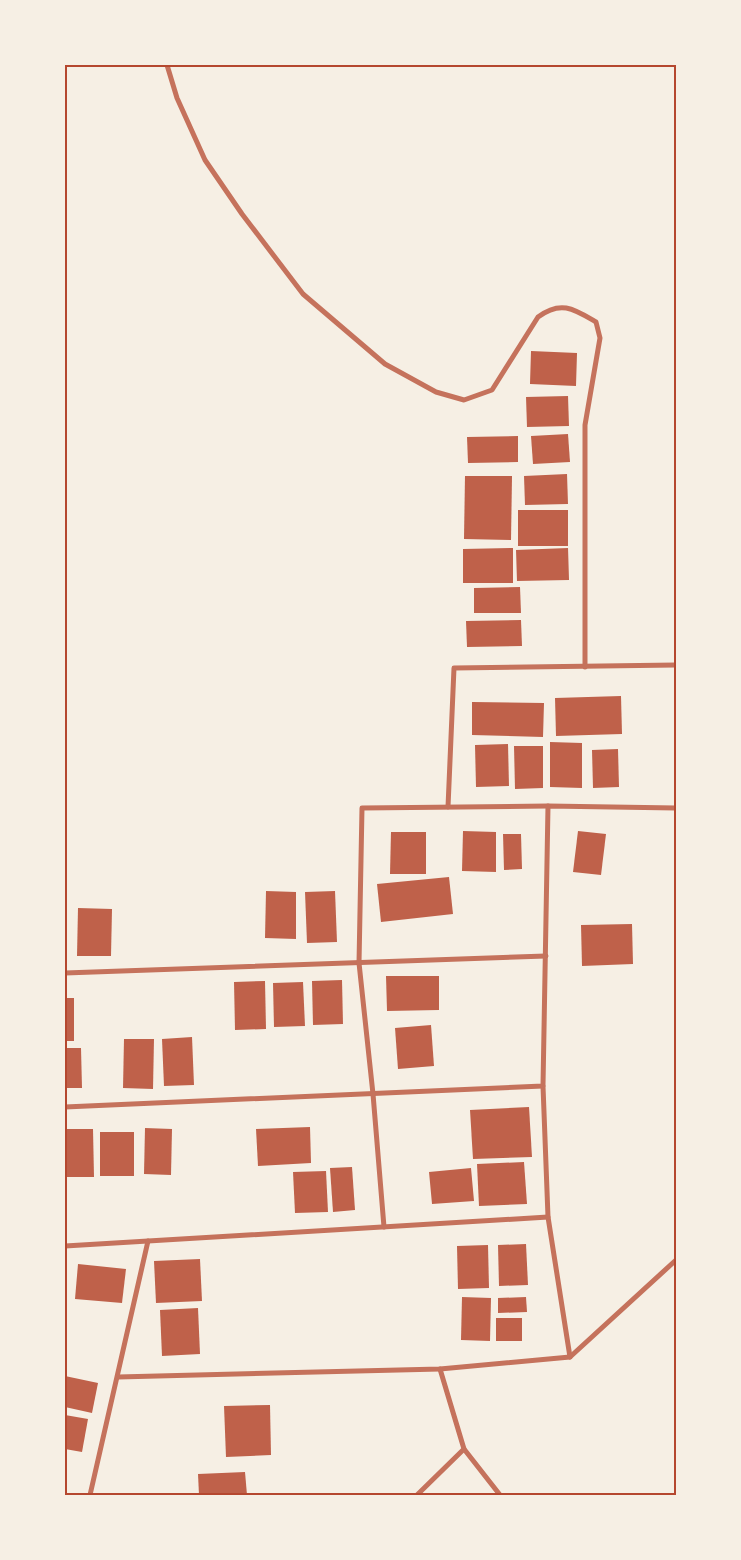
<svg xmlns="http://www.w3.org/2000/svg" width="741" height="1560" font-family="Overpass,sans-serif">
<rect width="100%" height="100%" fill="#f6efe4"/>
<g fill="#bf614a">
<path d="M531,351L577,353L576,386L530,384Z"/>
<path d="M568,396L569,426L527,427L526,397Z"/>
<path d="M568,434L570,462L533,464L531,436Z"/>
<path d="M518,436V462L468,463L467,437Z"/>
<path d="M567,474L568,504L525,505L524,476Z"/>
<path d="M465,476H512L511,540L464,539Z"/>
<rect x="518" y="510" width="50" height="36"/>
<path d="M513,548V583H463V549Z"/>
<path d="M568,548L569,580L517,581L516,550Z"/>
<path d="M520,587L521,613H474V588Z"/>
<path d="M521,620L522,646L467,647L466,621Z"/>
<path d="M621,696L622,734L556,736L555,698Z"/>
<path d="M472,702L544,703L543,737L472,735Z"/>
<path d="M550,742L582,743V788L550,787Z"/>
<path d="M508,744L509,786L476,787L475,745Z"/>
<path d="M514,746H543V788L515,789Z"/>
<path d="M618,749L619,787L593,788L592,750Z"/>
<path d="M463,831L496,832V872L462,871Z"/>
<path d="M578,831L606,834L601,875L573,872Z"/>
<path d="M391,832H426V874H390Z"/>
<path d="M503,834H521L522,869L504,870Z"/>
<path d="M449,877L453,914L381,922L377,884Z"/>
<path d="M266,891L296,892V939L265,938Z"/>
<path d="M335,891L337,942L307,943L305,892Z"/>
<path d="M78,908L112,909L111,956H77Z"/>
<path d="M632,924L633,964L582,966L581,925Z"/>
<path d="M386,976H439V1010L387,1011Z"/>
<path d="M342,980L343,1024L313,1025L312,981Z"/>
<path d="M265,981L266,1029L235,1030L234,982Z"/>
<path d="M303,982L305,1026L274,1027L273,983Z"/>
<rect x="65" y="998" width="9" height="43"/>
<path d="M431,1025L434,1066L398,1069L395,1028Z"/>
<path d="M192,1037L194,1085L164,1086L162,1039Z"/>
<path d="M124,1039H154L153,1089L123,1088Z"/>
<path d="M65,1048H81L82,1088H65Z"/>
<path d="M529,1107L532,1157L473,1159L470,1110Z"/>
<path d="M310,1127L311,1163L258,1166L256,1129Z"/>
<path d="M145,1128L172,1129L171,1175L144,1174Z"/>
<path d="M65,1129H93L94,1177H65Z"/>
<rect x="100" y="1132" width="34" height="44"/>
<path d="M524,1162L527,1204L479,1206L477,1164Z"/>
<path d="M352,1167L355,1210L333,1212L330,1168Z"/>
<path d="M471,1168L474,1201L432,1204L429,1172Z"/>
<path d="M326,1171L328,1212L295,1213L293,1172Z"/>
<path d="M526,1244L528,1285L499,1286L498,1245Z"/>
<path d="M488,1245L489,1288L458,1289L457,1246Z"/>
<path d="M200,1259L202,1301L156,1303L154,1261Z"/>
<path d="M78,1264L126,1269L122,1303L75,1299Z"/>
<path d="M462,1297L491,1298L490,1341L461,1340Z"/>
<path d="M526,1297L527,1312L498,1313V1298Z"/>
<path d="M198,1308L200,1354L162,1356L160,1310Z"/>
<rect x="496" y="1318" width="26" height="23"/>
<path d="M65,1376L98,1383L92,1413L65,1407Z"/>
<path d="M270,1405L271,1455L226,1457L224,1406Z"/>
<path d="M65,1415L88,1419L82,1452L65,1449Z"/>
<path d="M245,1472L247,1495H199L198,1474Z"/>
</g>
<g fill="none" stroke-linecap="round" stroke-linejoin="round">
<g stroke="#c5725c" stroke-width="5">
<path d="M167,65L177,98L205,160L242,214L303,294L385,364L436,392L464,400L492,390L538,317C561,300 574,309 596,322L600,338L585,425V667"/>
<path d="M448,807L454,668L676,665"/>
<path d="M65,973L546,956"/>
<path d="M65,1107L543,1086L548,806L676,808"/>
<path d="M384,1227L373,1094L359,963L362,808L548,806"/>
<path d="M65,1246L548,1217"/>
<path d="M570,1357L676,1260"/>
<path d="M118,1377L440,1369L570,1357L548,1217L543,1086"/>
<path d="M464,1449L500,1495"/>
<path d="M90,1495L148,1241"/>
<path d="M417,1495L464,1449L440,1369"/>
</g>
</g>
<rect width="741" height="1560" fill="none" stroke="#f6efe4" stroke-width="132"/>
<rect x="66" y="66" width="609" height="1428" fill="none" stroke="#b5482f" stroke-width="2"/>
</svg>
